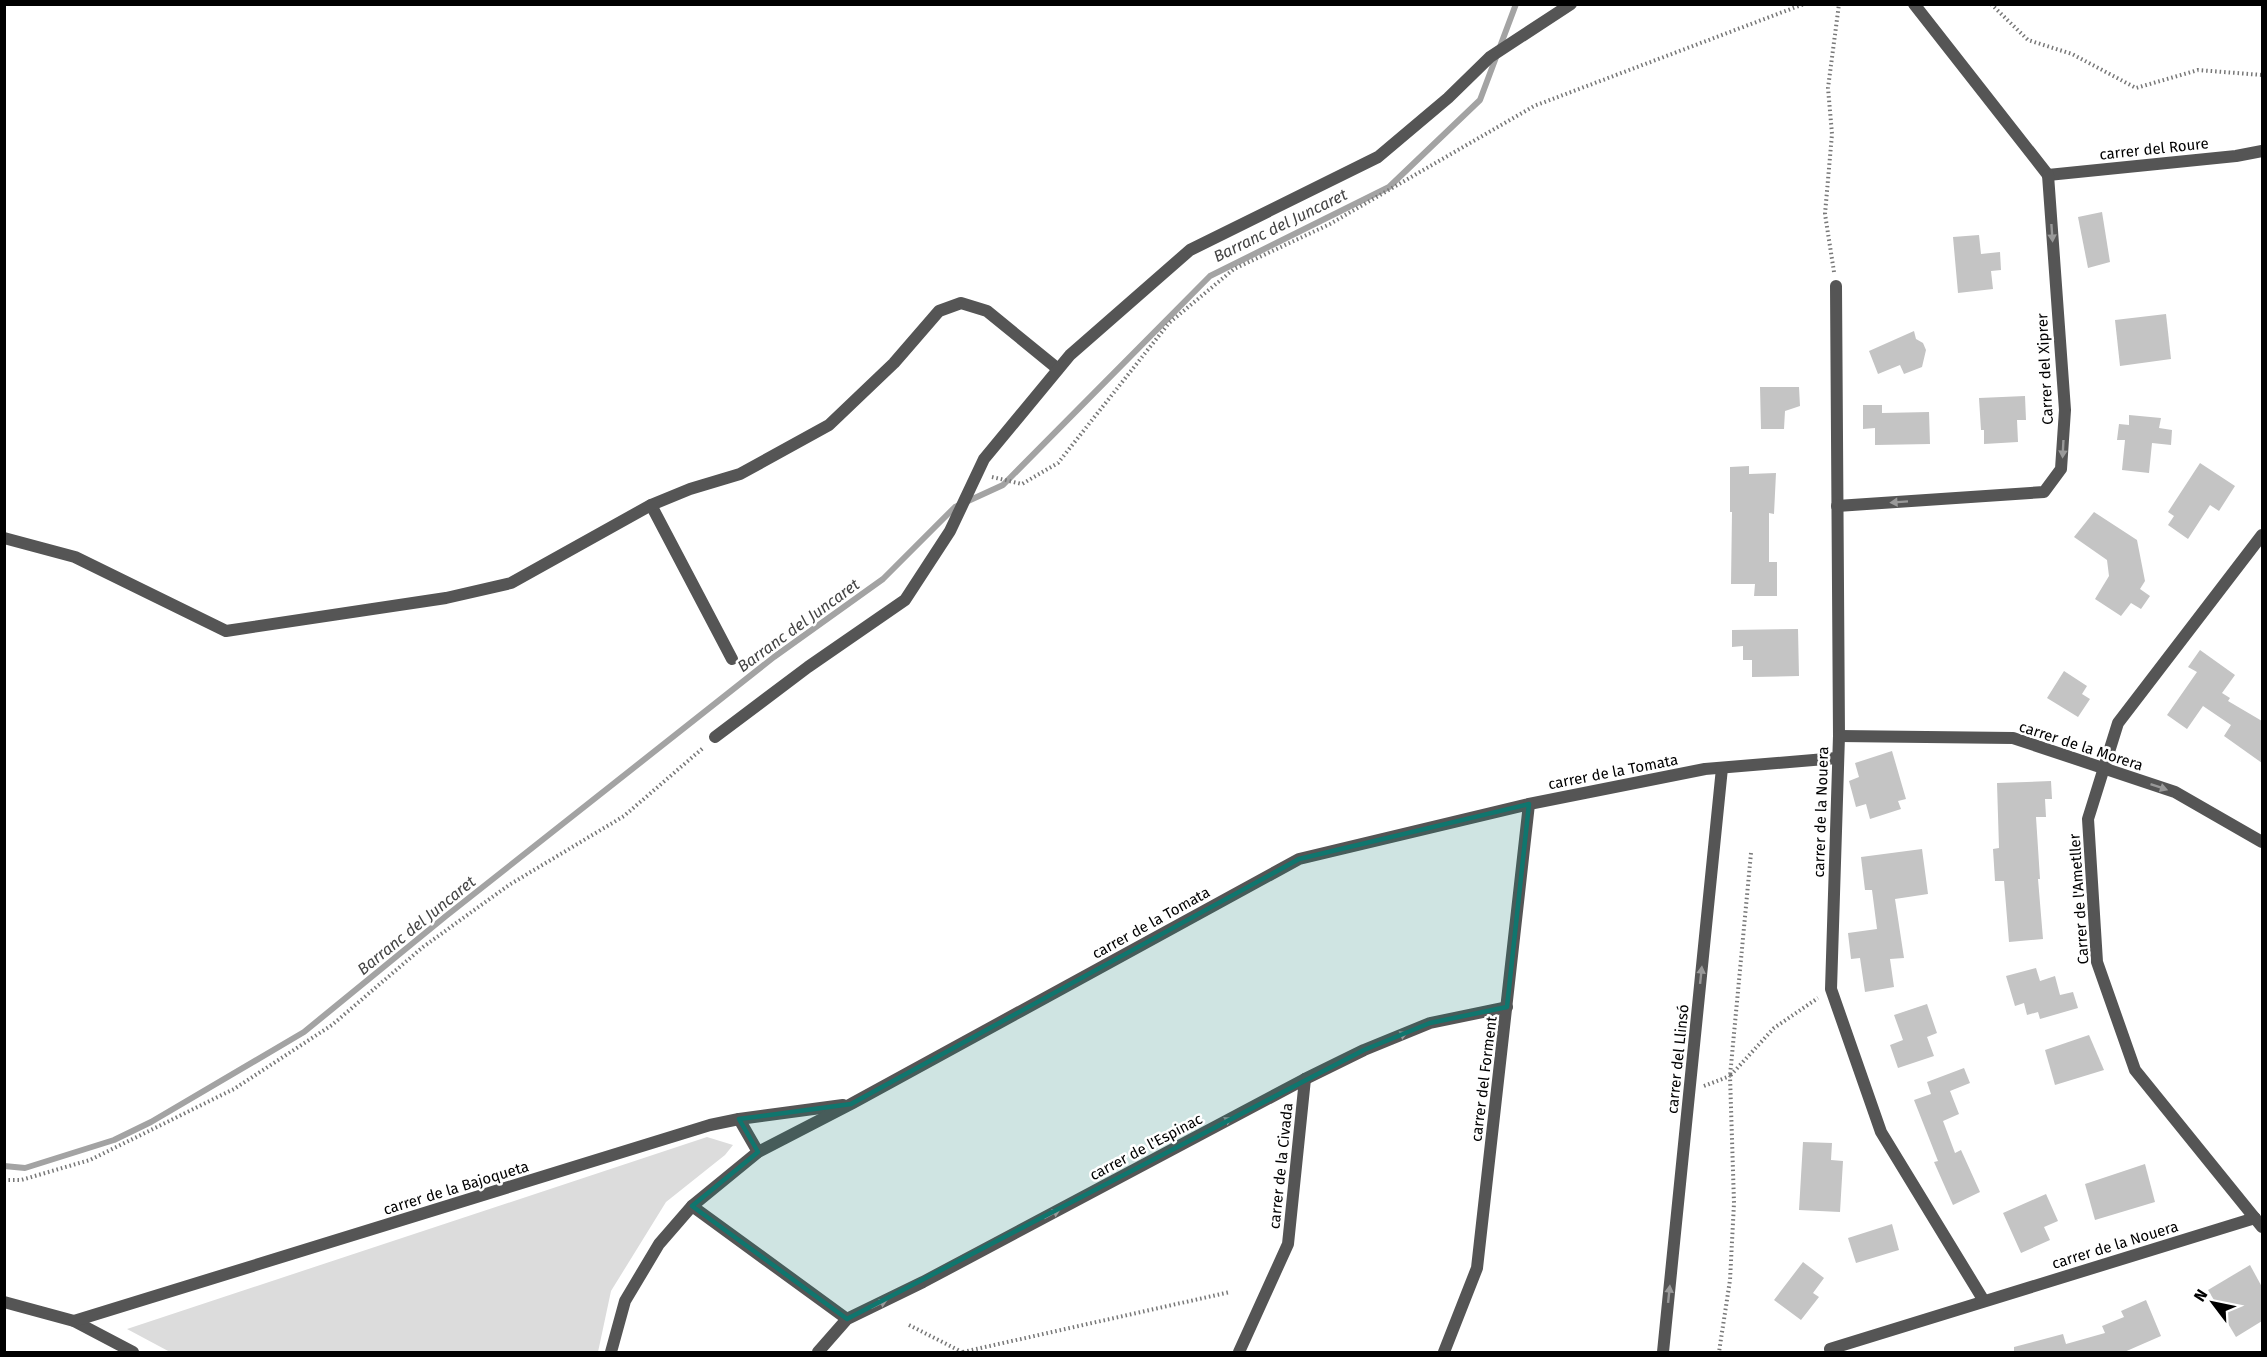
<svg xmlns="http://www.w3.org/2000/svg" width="2267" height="1357" font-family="'Fira Sans',sans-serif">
<rect width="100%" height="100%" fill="#fff"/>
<path fill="#dcdcdc" d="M707,1137L733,1145L725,1155L666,1202L611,1291L598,1352H170L127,1329Z"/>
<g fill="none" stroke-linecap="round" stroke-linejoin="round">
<path stroke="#a3a3a3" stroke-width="6" d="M4,1166L25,1168L114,1140L151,1122L304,1032L446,916L774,657L883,579L955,507L1003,485L1210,276L1389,187L1480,100L1516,4"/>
</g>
<g fill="#c4c4c4">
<path d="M2102,212L2110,262L2088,268L2078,217Z"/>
<path d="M1979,235L1981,254L2000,252L2001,270L1991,271L1993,289L1958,293L1953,237Z"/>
<path d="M2166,314L2171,359L2120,366L2115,320Z"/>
<path d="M1914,331L1916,339L1923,343L1926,350L1922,367L1904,374L1900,365L1878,374L1869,351Z"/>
<path d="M1760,387H1799L1800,406L1785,411L1784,429H1761Z"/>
<path d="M2025,396L2026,420H2017L2018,442L1984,444V430H1981L1979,398Z"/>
<path d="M1863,405H1882V413L1929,412L1930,444L1875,445V428L1863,429Z"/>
<path d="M2129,415L2161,418L2159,428L2172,430L2171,445L2152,443L2149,473L2122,470L2125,440H2117L2119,424L2129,425Z"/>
<path d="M2200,463L2235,486L2219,511L2210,505L2188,539L2168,525L2174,516L2168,512Z"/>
<path d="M1749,466V474L1776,473L1774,514L1769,513V562H1777V596H1754L1755,584H1731L1732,512H1730V467Z"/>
<path d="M2094,512L2137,540L2145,581L2140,589L2150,596L2141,609L2131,603L2121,616L2095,599L2109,576L2107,560L2074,537Z"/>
<path d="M1798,629L1799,676L1752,677V660H1743V646L1732,647V630Z"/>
<path d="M2200,650L2235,675L2222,693L2230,698L2228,701L2262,721V763L2224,736L2231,725L2203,706L2187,729L2167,715L2197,672L2188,667Z"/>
<path d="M2064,671L2087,686L2082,694L2090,699L2078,717L2047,698Z"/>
<path d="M1892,751L1906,799L1898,801L1901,809L1870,819L1866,804L1856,807L1849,781L1859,777L1855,763Z"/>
<path d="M2051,781L2052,799H2045L2046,817H2036L2040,879H2038L2043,939L2009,942L2004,881H1995L1993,849L1999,848L1997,783Z"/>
<path d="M1922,849L1928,894L1895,899L1904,958L1890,959L1894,987L1865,992L1860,958L1851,959L1848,933L1877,929L1872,890H1865L1861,857Z"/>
<path d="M2036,968L2040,981L2055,976L2060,995L2073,992L2078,1008L2040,1019L2038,1012L2027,1015L2024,1003L2015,1006L2006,976Z"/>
<path d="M1927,1004L1937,1033L1927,1037L1934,1056L1898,1068L1890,1045L1903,1040L1894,1015Z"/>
<path d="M2089,1035L2104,1070L2055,1085L2045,1050Z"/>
<path d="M1964,1068L1970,1083L1950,1091L1959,1114L1943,1121L1955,1153L1961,1150L1980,1192L1953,1205L1934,1162L1938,1161L1914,1100L1931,1094L1927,1082Z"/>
<path d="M1803,1142L1832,1143L1831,1160L1843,1161L1840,1212L1799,1210Z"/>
<path d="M2145,1164L2155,1202L2095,1220L2085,1184Z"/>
<path d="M2046,1194L2058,1221L2044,1227L2050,1240L2021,1253L2003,1213Z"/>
<path d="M1892,1224L1899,1250L1856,1263L1848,1238Z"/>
<path d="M1803,1262L1824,1278L1813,1293L1819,1297L1801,1320L1774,1300Z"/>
<path d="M2250,1265L2262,1287V1321L2236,1337L2208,1290Z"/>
<path d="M2146,1300L2161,1336L2122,1353H2014V1347L2063,1334L2066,1344L2105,1333L2102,1326L2124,1317L2121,1311Z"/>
</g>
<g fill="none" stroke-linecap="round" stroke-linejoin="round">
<g stroke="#777" stroke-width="4" stroke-dasharray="1.5 3" stroke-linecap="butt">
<path d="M1991,4L2028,40L2072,54L2136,88L2198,70L2262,75"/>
<path d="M1834,272L1825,214L1832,134L1828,88L1839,4"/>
<path d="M992,477L1022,484L1058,463L1169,323L1234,269L1330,224L1534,106L1804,4"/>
<path d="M1751,853L1730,1076L1774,1028L1818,998"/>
<path d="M1704,1086L1730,1076L1734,1203L1730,1280L1719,1352"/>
<path d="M4,1180H21L90,1160L234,1089L332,1025L423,947L509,885L624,816L703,748"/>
<path d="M909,1325L962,1352"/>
<path d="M963,1352L1230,1292"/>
</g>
<g stroke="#555" stroke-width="12">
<path d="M1914,4L2048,175"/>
<path d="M2048,175L2236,156L2262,151"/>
<path d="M1836,286L1839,736L1831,989L1881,1132L1984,1301"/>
<path d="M651,505L732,659"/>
<path d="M1837,506L2044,492L2061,469L2065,410L2048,175"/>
<path d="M2262,535L2118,723L2088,819L2097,962L2135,1070L2262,1227"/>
<path d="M4,538L75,557L226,631L446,598L511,583L651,505L690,489L740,474L829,425L894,363L939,311L961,303L987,311L1058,369"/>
<path d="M1839,736L2013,738L2175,792L2262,842"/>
<path d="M715,737L808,667L905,600L950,531L984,459L1070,355L1190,250L1378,157L1448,98L1490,57L1571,4"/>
<path d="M739,1119L758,1152"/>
<path d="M692,1206L847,1319"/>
<path d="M4,1302L74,1321L133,1352"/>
<path d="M74,1321L710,1125L739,1119L843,1105"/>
<path d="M1830,1349L2255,1218"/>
<path d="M611,1352L625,1301L659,1244L692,1206L758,1152L851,1104L1299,859L1529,804L1705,769L1837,758"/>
<path d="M818,1352L847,1319L923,1282L1305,1079L1364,1050L1430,1023L1507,1007"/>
<path d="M1239,1352L1288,1244L1305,1079"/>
<path d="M1444,1352L1477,1268L1529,804"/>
<path d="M1663,1352L1722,768"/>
</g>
</g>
<defs><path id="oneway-solid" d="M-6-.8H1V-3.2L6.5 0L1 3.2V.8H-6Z" transform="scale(1.5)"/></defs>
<g fill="#999">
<use href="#oneway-solid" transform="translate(2052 233) rotate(86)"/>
<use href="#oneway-solid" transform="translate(2063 449) rotate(93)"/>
<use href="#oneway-solid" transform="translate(1899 502) rotate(176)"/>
<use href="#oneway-solid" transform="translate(2159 787) rotate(19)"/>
<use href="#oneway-solid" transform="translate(1701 975) rotate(-84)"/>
<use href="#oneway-solid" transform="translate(1399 1036) rotate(-22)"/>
<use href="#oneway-solid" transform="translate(1224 1122) rotate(-28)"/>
<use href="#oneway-solid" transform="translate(1052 1214) rotate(-28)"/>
<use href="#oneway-solid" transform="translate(1669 1294) rotate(-84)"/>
<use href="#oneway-solid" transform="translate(879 1304) rotate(-26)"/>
</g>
<path fill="#0f766e" fill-opacity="0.2" stroke="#0f766e" stroke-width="4.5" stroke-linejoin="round" d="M1529,804L1507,1007L1430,1023L1364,1050L847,1319L692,1206L758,1152L739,1119L851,1104L1299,859Z"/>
<g text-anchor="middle" stroke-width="5" stroke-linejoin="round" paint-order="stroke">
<g font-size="15" fill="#000" stroke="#fff">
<text transform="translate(2154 149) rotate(-6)" y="5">carrer del Roure</text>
<text transform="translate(2045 369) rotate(-93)" y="5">Carrer del Xiprer</text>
<text transform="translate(2081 746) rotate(18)" y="5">carrer de la Morera</text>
<text transform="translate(1613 772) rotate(-11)" y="5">carrer de la Tomata</text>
<text transform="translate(1821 812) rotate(-88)" y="5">carrer de la Nouera</text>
<text transform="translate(2079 899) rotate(-94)" y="5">Carrer de l'Ametller</text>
<text transform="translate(1151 923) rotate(-29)" y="5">carrer de la Tomata</text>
<text transform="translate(1678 1059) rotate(-84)" y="5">carrer del Llinsó</text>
<text transform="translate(1484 1079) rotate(-83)" y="5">carrer del Forment</text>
<text transform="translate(1146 1147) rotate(-28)" y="5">carrer de l'Espinac</text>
<text transform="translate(1281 1166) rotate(-84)" y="5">carrer de la Civada</text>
<text transform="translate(456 1188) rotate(-17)" y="5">carrer de la Bajoqueta</text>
<text transform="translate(2115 1245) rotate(-17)" y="5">carrer de la Nouera</text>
</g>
<g font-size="16" font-style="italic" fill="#444" stroke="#fff">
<text transform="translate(1280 225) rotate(-26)" y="6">Barranc del Juncaret</text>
<text transform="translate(798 625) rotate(-36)" y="6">Barranc del Juncaret</text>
<text transform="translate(416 925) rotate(-39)" y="6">Barranc del Juncaret</text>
</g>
</g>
<rect width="2267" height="1357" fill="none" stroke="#000000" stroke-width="12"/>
<g transform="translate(2213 1303) rotate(302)" stroke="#ffffff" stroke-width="4.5" paint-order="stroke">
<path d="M0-4.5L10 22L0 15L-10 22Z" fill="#000000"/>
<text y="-9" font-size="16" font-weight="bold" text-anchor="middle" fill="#000000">N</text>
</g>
</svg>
